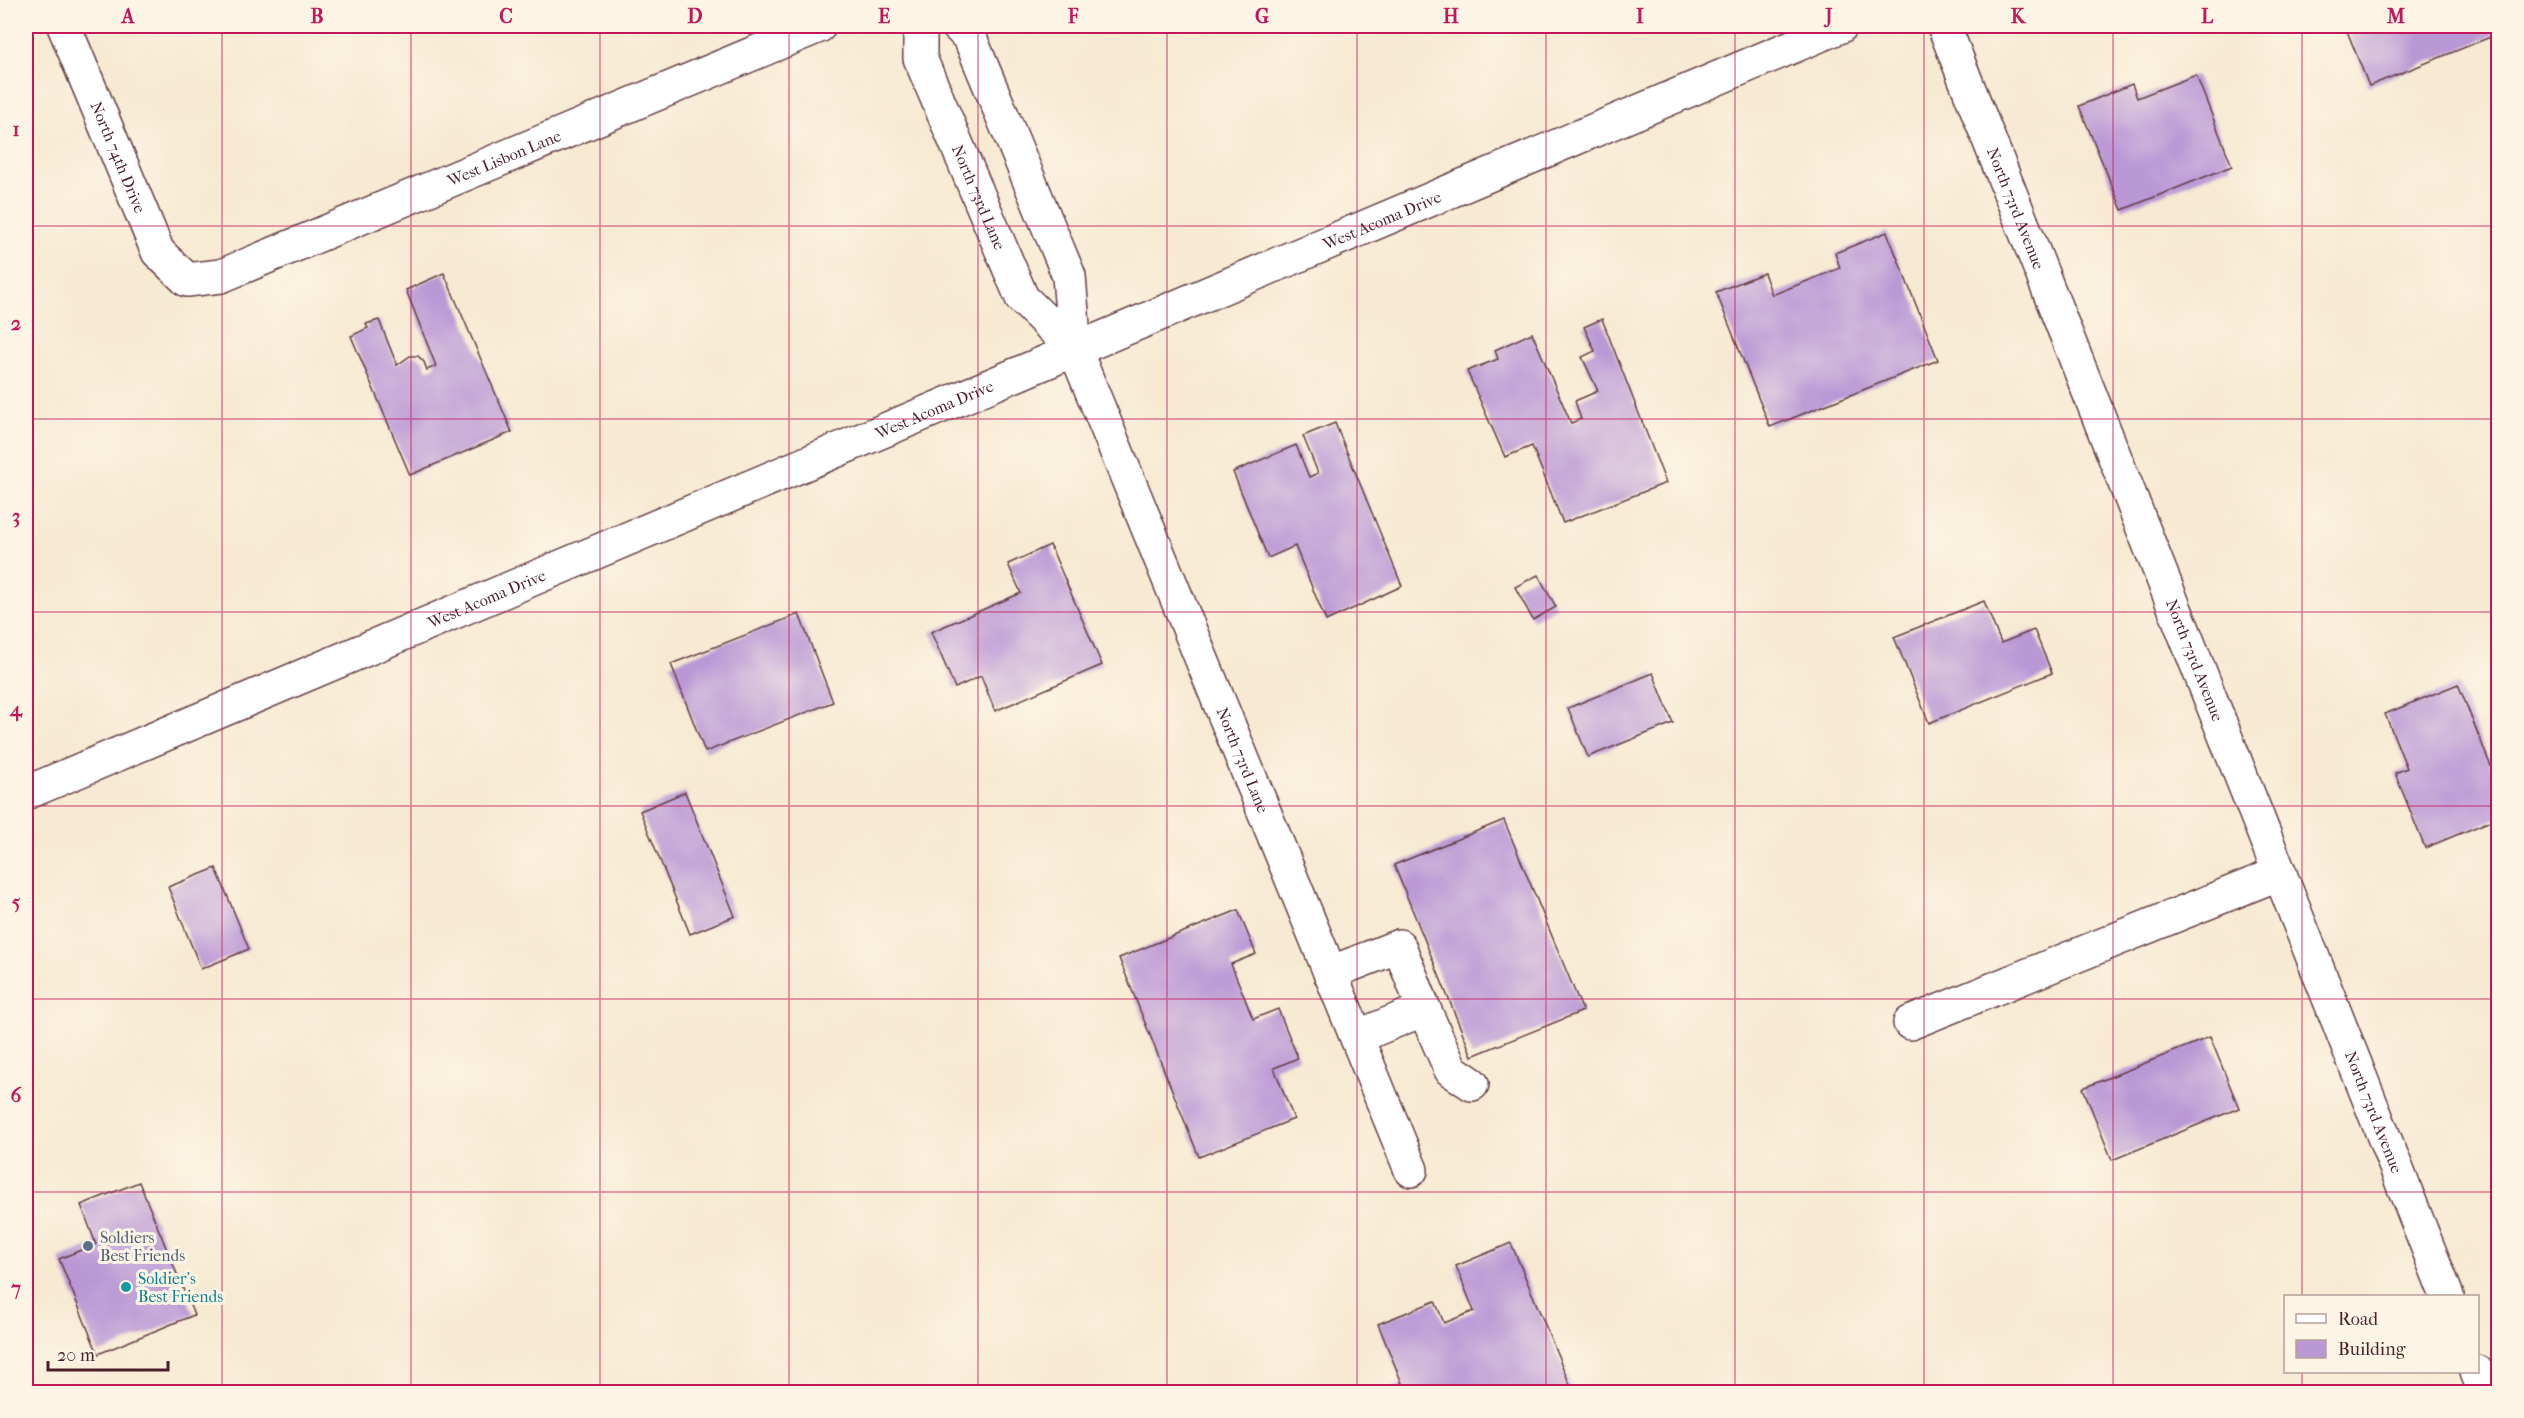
<svg xmlns="http://www.w3.org/2000/svg" width="2524" height="1418" font-family="'IM FELL French Canon',serif">
<rect width="100%" height="100%" fill="#fcf5e5"/>
<filter id="ink" filterUnits="userSpaceOnUse"><feTurbulence type="fractalNoise" baseFrequency=".0167" numOctaves="2"/><feDisplacementMap in="SourceGraphic" scale="12" xChannelSelector="R" yChannelSelector="G"/><feConvolveMatrix kernelMatrix="1 2 1 2 8 2 1 2 1" color-interpolation-filters="sRGB"/></filter>
<filter id="wash" filterUnits="userSpaceOnUse"><feTurbulence type="fractalNoise" baseFrequency=".008" numOctaves="4" result="noise"/><feDisplacementMap in="SourceGraphic" scale="24" xChannelSelector="R" yChannelSelector="G"/><feGaussianBlur stdDeviation="1.35" result="paint"/><feColorMatrix in="noise" values="0 0 0 0 0 0 0 0 0 0 0 0 0 0 0 0 0 1.4 0 .05"/><feComposite in="paint" operator="in"/></filter>
<g filter="url(#wash)">
<rect width="100%" height="100%" fill="#f7e9d2"/>
<g id="blocks">
<g fill="#ba97d5">
<path d="M2345,26H2498V34L2369,86Z"/>
<path d="M2196,75L2232,166L2122,210L2079,106L2132,84L2137,98Z"/>
<path d="M1887,232L1938,360L1770,427L1716,292L1764,273L1772,295L1840,268L1835,253Z"/>
<path d="M444,273L512,432L410,475L351,336L368,328L366,324L379,320L397,365L410,356H418L424,362L427,370L436,366L406,290Z"/>
<path d="M1602,319L1666,483L1563,523L1532,446L1505,457L1467,371L1498,359L1495,350L1532,333L1571,423L1581,419L1575,401L1598,391L1582,357L1595,351L1584,327Z"/>
<path d="M1335,423L1402,586L1326,621L1295,546L1268,558L1233,472L1296,445L1309,477L1318,473L1303,436Z"/>
<path d="M1050,545L1102,665L995,711L981,676L955,688L931,632L1021,593L1008,564Z"/>
<path d="M1538,575L1556,607L1533,620L1515,587Z"/>
<path d="M1984,601L2001,643L2034,630L2052,673L1929,723L1894,637Z"/>
<path d="M799,614L833,702L705,752L671,664Z"/>
<path d="M1653,673L1673,723L1588,757L1568,708Z"/>
<path d="M2458,684L2498,784V818L2425,848L2395,773L2407,768L2385,714Z"/>
<path d="M685,792L735,916L690,934L640,811Z"/>
<path d="M1504,820L1583,1011L1472,1056L1394,865Z"/>
<path d="M216,868L249,949L201,969L168,887Z"/>
<path d="M1238,910L1256,954L1231,964L1253,1019L1278,1009L1298,1058L1274,1068L1294,1119L1199,1157L1119,958Z"/>
<path d="M2210,1037L2239,1108L2112,1160L2083,1088Z"/>
<path d="M139,1182L194,1315L98,1354L59,1259L96,1244L81,1205Z"/>
<path d="M1511,1243L1573,1392H1388L1387,1390L1402,1383L1378,1324L1435,1301L1444,1323L1474,1311L1456,1266Z"/>
</g>
</g>
</g>
<g filter="url(#ink)">
<use href="#blocks" fill-opacity="0" stroke="#643d44" stroke-width="1.5"/>
<g fill="none" stroke-linecap="round" stroke-linejoin="round">
<g stroke="#643d44" stroke-width="36">
<g id="minor">
<path id="s1" d="M64,26L158,252L187,280L221,276L819,26"/>
<path id="s2" d="M920,26V58L1022,298L1075,350"/>
<path id="s3" d="M958,26L970,38L1069,276L1075,350L1411,1170"/>
<path id="s4" d="M1944,26L2447,1296"/>
<path id="s5" d="M26,793L1841,26"/>
<path d="M1330,973L1399,946L1424,1009L1357,1037"/>
<path d="M1424,1009L1451,1070L1472,1084"/>
<path d="M1910,1023L2280,873"/>
<path d="M2477,1372L2485,1392"/>
</g>
</g>
<use href="#minor" stroke="#fff" stroke-width="33"/>
</g>
</g>
<path fill="none" stroke="#c2185b" stroke-width="1.5" stroke-opacity="0.55" d="M222,26V1392M411,26V1392M600,26V1392M789,26V1392M978,26V1392M1167,26V1392M1357,26V1392M1546,26V1392M1735,26V1392M1924,26V1392M2113,26V1392M2302,26V1296M26,226H2498M26,419H2498M26,612H2498M26,806H2498M26,999H2498M26,1192H2498M2302,1372V1392"/>
<circle fill="#5c6f8a" stroke="#fcf5e5" stroke-width="2" cx="88" cy="1246" r="6"/>
<circle fill="#0f9aa8" stroke="#fcf5e5" stroke-width="2" cx="126" cy="1287" r="6"/>
<g text-anchor="middle" stroke-width="6" stroke-linejoin="round" paint-order="stroke">
<g font-size="16" fill="#4a1f2b" stroke="#fcf5e5">
<text dy="6" stroke="none"><textPath href="#s1" startOffset="142">North 74th Drive</textPath></text>
<text dy="6" stroke="none"><textPath href="#s1" startOffset="626">West Lisbon Lane</textPath></text>
<text dy="6" stroke="none"><textPath href="#s2" startOffset="183">North 73rd Lane</textPath></text>
<text dy="6" stroke="none"><textPath href="#s4" startOffset="196">North 73rd Avenue</textPath></text>
<text dy="6" stroke="none"><textPath href="#s5" startOffset="1472">West Acoma Drive</textPath></text>
<text dy="6" stroke="none"><textPath href="#s5" startOffset="986">West Acoma Drive</textPath></text>
<text dy="6" stroke="none"><textPath href="#s5" startOffset="500">West Acoma Drive</textPath></text>
<text dy="6" stroke="none"><textPath href="#s4" startOffset="682">North 73rd Avenue</textPath></text>
<text dy="6" stroke="none"><textPath href="#s3" startOffset="792">North 73rd Lane</textPath></text>
<text dy="6" stroke="none"><textPath href="#s4" startOffset="1168">North 73rd Avenue</textPath></text>
</g>
<g font-size="16" fill="#4e5e75" stroke="#fcf5e5" text-anchor="start">
<text x="100" y="1243">Soldiers<tspan x="100" dy="18">Best Friends</tspan></text>
</g>
<g font-size="16" fill="#0d838f" stroke="#fcf5e5" text-anchor="start">
<text x="138" y="1284">Soldier's<tspan x="138" dy="18">Best Friends</tspan></text>
</g>
</g>
<rect width="2524" height="1418" fill="none" stroke="#fcf5e5" stroke-width="66"/>
<rect x="2284" y="1295" width="195" height="78" fill="#fcf5e5" stroke="#b59f9b" stroke-width="1.5"/>
<rect x="2296" y="1314" width="30" height="9" fill="#ffffff" stroke="#b59f9b" stroke-width="1.5"/>
<text x="2338" y="1325" font-size="18" fill="#4a1f2b">Road</text>
<rect x="2296" y="1340" width="30" height="18" fill="#ba97d5" stroke="#b59f9b" stroke-width="1.5"/>
<text x="2338" y="1355" font-size="18" fill="#4a1f2b">Building</text>
<path d="M48 1361v9h120v-9" fill="none" stroke="#4a1f2b" stroke-width="3"/>
<text x="57" y="1361" font-size="18" fill="#4a1f2b" stroke="#fcf5e5" stroke-width="4.5" paint-order="stroke">20 m</text>
<rect x="33" y="33" width="2458" height="1352" fill="none" stroke="#c2185b" stroke-width="2"/>
<g font-size="20" text-anchor="middle" font-weight="bold" fill="#c2185b">
<text x="128" y="23">A</text>
<text x="317" y="23">B</text>
<text x="506" y="23">C</text>
<text x="695" y="23">D</text>
<text x="884" y="23">E</text>
<text x="1073" y="23">F</text>
<text x="1262" y="23">G</text>
<text x="1451" y="23">H</text>
<text x="1640" y="23">I</text>
<text x="1829" y="23">J</text>
<text x="2018" y="23">K</text>
<text x="2207" y="23">L</text>
<text x="2396" y="23">M</text>
<text x="16" y="136">1</text>
<text x="16" y="330">2</text>
<text x="16" y="523">3</text>
<text x="16" y="716">4</text>
<text x="16" y="909">5</text>
<text x="16" y="1102">6</text>
<text x="16" y="1295">7</text>
</g>
</svg>
